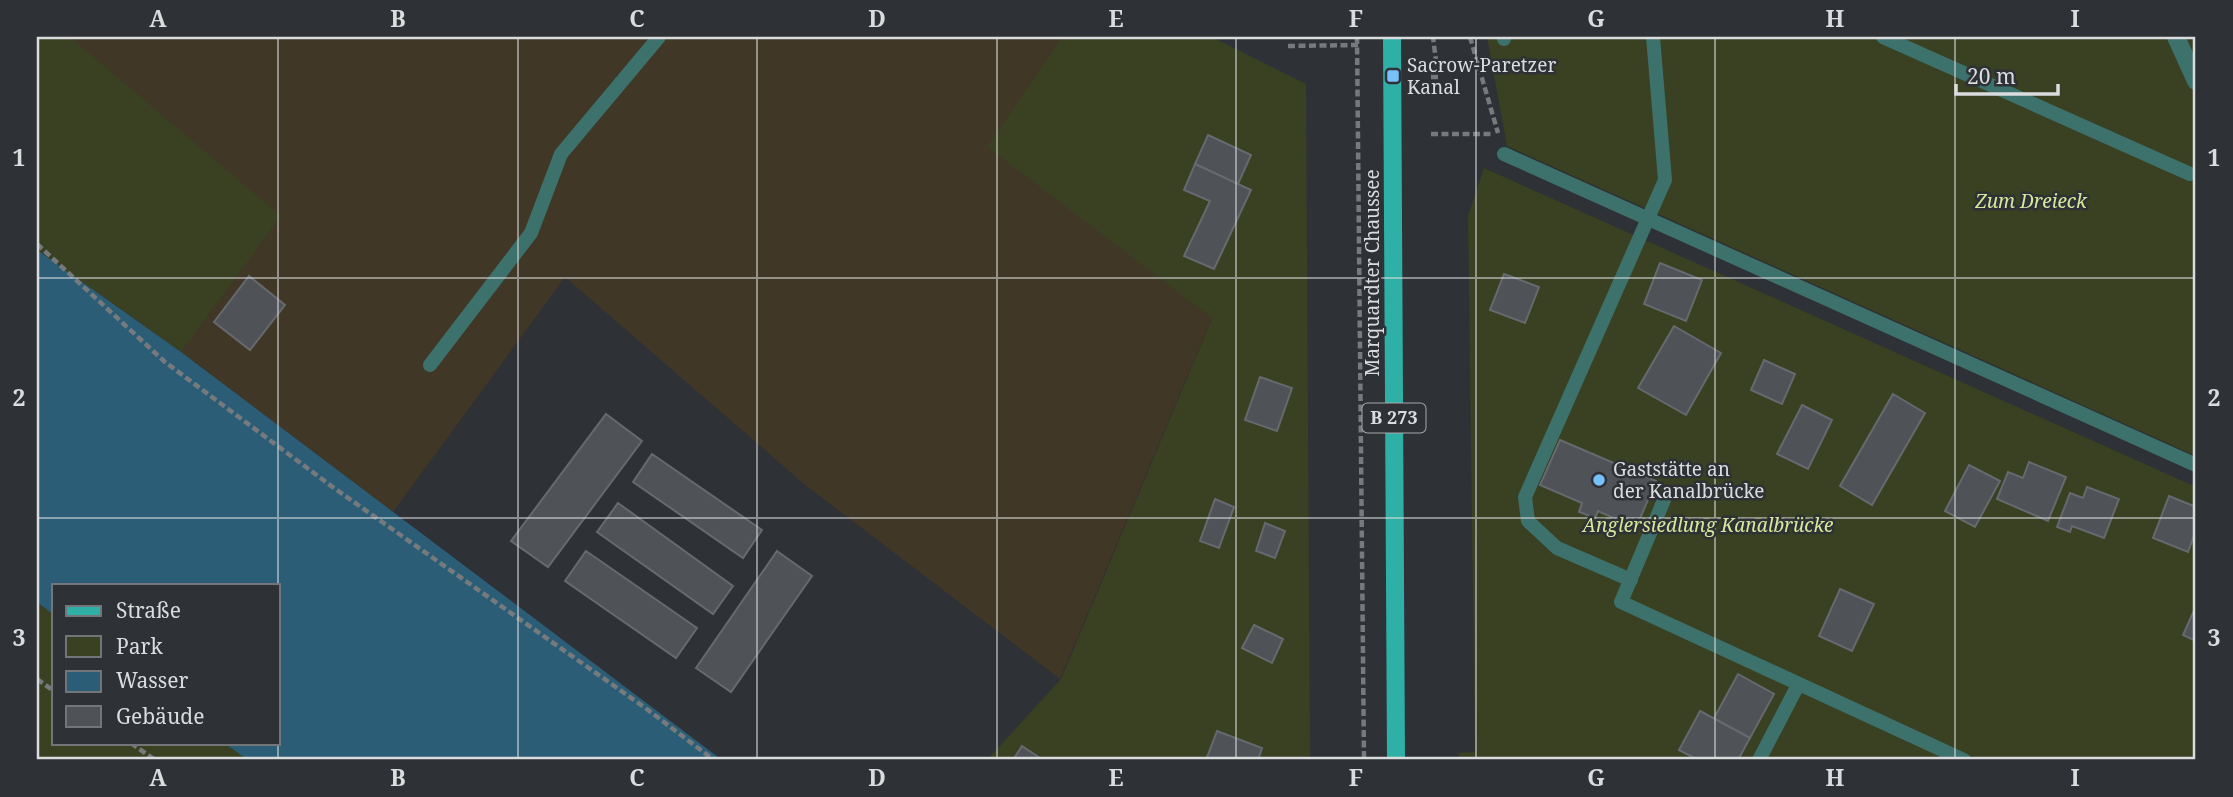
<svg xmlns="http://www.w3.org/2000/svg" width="2233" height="797" font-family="'Noto Serif',serif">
<rect width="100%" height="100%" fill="#2e3135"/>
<path fill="#413727" d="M37,37H1062L988,147L1212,317L1060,679L804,484L565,277L393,512L181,352L37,250Z"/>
<g fill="#3a4022">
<path d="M37,37H70L281,216L181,352L37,250Z"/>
<path d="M1062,37H1212L1306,84L1310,760H987L1061,679L1212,318L987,147Z"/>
<path d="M1487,37H2196V456L1507,146Z"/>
<path d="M1484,168L2196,487V760H1459V753L1475,752L1468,216Z"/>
<path d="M37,602L54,615V743H224L248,760H37Z"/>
</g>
<path fill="#2b5d77" d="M37,250L181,352L722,760H248L224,743H278V585H54V615L37,602Z"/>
<g fill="#4f5256" stroke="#66696e" stroke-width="2">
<path d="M1208,135L1251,155L1238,184L1195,164Z"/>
<path d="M1195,164L1251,190L1214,269L1184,256L1210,201L1184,190Z"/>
<path d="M1660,263L1702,280L1686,321L1644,304Z"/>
<path d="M1504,274L1539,287L1525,323L1490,310Z"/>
<path d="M249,276L285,305L250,350L214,322Z"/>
<path d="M1674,326L1721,353L1686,415L1638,388Z"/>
<path d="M1764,360L1795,374L1782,404L1751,390Z"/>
<path d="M1260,377L1292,388L1277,431L1245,420Z"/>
<path d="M1893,394L1925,413L1872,505L1840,486Z"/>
<path d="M1802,405L1832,420L1808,469L1777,454Z"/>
<path d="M606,414L642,441L548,567L511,541Z"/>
<path d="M1560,440L1656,481L1636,528L1598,511L1595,518L1579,512L1582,503L1540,485Z"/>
<path d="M652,454L762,530L743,558L633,482Z"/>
<path d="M2029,462L2066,477L2048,521L1997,499L2008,472L2023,478Z"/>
<path d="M1969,465L2000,481L1975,527L1945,511Z"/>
<path d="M2087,487L2119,499L2104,538L2072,526L2070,532L2057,527L2070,493L2083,498Z"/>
<path d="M2169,496L2196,507V530L2188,552L2153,538Z"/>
<path d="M1215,499L1234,507L1219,548L1200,541Z"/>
<path d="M618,503L733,586L713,614L597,532Z"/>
<path d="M1265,523L1285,531L1275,558L1256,551Z"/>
<path d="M586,551L697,628L676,658L565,581Z"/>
<path d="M777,551L812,576L731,692L696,668Z"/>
<path d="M1840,589L1874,604L1852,651L1819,636Z"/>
<path d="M2196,606V641L2183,635Z"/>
<path d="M1254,625L1283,639L1272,663L1242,648Z"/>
<path d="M1738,674L1774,694L1750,738L1714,718Z"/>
<path d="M1700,711L1750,738L1738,760H1698L1679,750Z"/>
<path d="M1217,731L1262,748L1258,760H1206Z"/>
<path d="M1022,746L1043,760H1013Z"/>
</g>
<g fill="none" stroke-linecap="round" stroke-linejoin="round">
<g stroke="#777a7d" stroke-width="4.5" stroke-dasharray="7 3.5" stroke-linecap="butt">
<path d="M1357,37L1364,760"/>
<path d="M1470,37L1498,133"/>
<path d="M1288,46L1358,45"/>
<path d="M1431,77H1438L1433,37"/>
<path d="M1431,134H1493"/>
<path d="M37,244L165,362L334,488L644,707L714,760"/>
<path d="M37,679L54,691"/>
<path d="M131,743L155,760"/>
</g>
<g stroke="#3c716c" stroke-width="14">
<path d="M1504,37V39"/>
<path d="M1883,37L2190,174"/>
<path d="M1504,154L2196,465"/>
<path d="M430,365L531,233L561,154L659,37"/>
<path d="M1664,500L1621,602L1964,760"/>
<path d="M1631,580L1557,548L1528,521L1525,497L1665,180L1653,37"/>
<path d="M1759,760L1798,685"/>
</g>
<path stroke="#3c716c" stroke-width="18" d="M2176,37L2196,81"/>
<path stroke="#2fb0a7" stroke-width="18" d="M1392,37L1396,760"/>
</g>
<path fill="none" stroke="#dadcde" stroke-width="2" stroke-opacity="0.55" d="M278,37V585M518,37V760M757,37V760M997,37V760M1236,37V760M1476,37V760M1715,37V760M1955,37V760M37,278H2196M37,518H2196M278,743V760"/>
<g fill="#79bff8" stroke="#2e3135" stroke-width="2.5">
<rect x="1386" y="69" width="14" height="14" rx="3.5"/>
<circle cx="1599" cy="480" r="7"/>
</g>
<g text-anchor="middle" stroke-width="5" stroke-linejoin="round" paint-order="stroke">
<rect fill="#2e3135" stroke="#a6a9ab" stroke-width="2" x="1362.5" y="403.5" width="63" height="29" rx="5"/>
<g font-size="18" font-weight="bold" fill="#dadcde">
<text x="1394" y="424">B 273</text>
</g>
<g font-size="19" fill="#dadcde" stroke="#2e3135" text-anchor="start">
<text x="1407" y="72">Sacrow-Paretzer<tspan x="1407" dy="22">Kanal</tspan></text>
<text x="1613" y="476">Gaststätte an<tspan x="1613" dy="22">der Kanalbrücke</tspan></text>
</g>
<g font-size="19" font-style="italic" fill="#d8e79b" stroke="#2e3135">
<text x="2031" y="208">Zum Dreieck</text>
<text x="1708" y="532">Anglersiedlung Kanalbrücke</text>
</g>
<g font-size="19" fill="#dadcde" stroke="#2e3135">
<text transform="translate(1372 273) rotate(-90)" y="7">Marquardter Chaussee</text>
</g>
</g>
<rect width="2233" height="797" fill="none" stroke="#2e3135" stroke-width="77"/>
<rect x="52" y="584" width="228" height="161" fill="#2e3135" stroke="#737579" stroke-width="2"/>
<rect x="66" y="606" width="35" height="10" fill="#2fb0a7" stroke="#737579" stroke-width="2"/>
<text x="116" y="618" font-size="21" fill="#dadcde">Straße</text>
<rect x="66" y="636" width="35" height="21" fill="#3a4022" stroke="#737579" stroke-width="2"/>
<text x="116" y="654" font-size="21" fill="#dadcde">Park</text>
<rect x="66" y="671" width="35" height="21" fill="#2b5d77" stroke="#737579" stroke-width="2"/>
<text x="116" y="688" font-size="21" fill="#dadcde">Wasser</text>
<rect x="66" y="706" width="35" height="21" fill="#4f5256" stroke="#737579" stroke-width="2"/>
<text x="116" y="724" font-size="21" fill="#dadcde">Gebäude</text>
<path d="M1956 84v10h102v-10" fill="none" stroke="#dadcde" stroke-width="3.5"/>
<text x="1967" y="84" font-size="21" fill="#dadcde" stroke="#2e3135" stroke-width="5" paint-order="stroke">20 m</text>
<rect x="38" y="38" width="2156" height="720" fill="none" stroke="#dadcde" stroke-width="2.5"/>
<g font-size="23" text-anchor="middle" font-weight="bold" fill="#dadcde">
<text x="158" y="27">A</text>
<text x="398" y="27">B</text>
<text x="637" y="27">C</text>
<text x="877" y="27">D</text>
<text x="1116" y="27">E</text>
<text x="1356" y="27">F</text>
<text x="1596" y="27">G</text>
<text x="1835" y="27">H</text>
<text x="2075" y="27">I</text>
<text x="19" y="166">1</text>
<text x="2214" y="166">1</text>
<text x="19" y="406">2</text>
<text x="2214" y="406">2</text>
<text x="19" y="646">3</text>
<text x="2214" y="646">3</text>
<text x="158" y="786">A</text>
<text x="398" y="786">B</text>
<text x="637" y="786">C</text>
<text x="877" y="786">D</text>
<text x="1116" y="786">E</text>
<text x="1356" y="786">F</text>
<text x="1596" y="786">G</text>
<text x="1835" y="786">H</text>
<text x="2075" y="786">I</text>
</g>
</svg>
